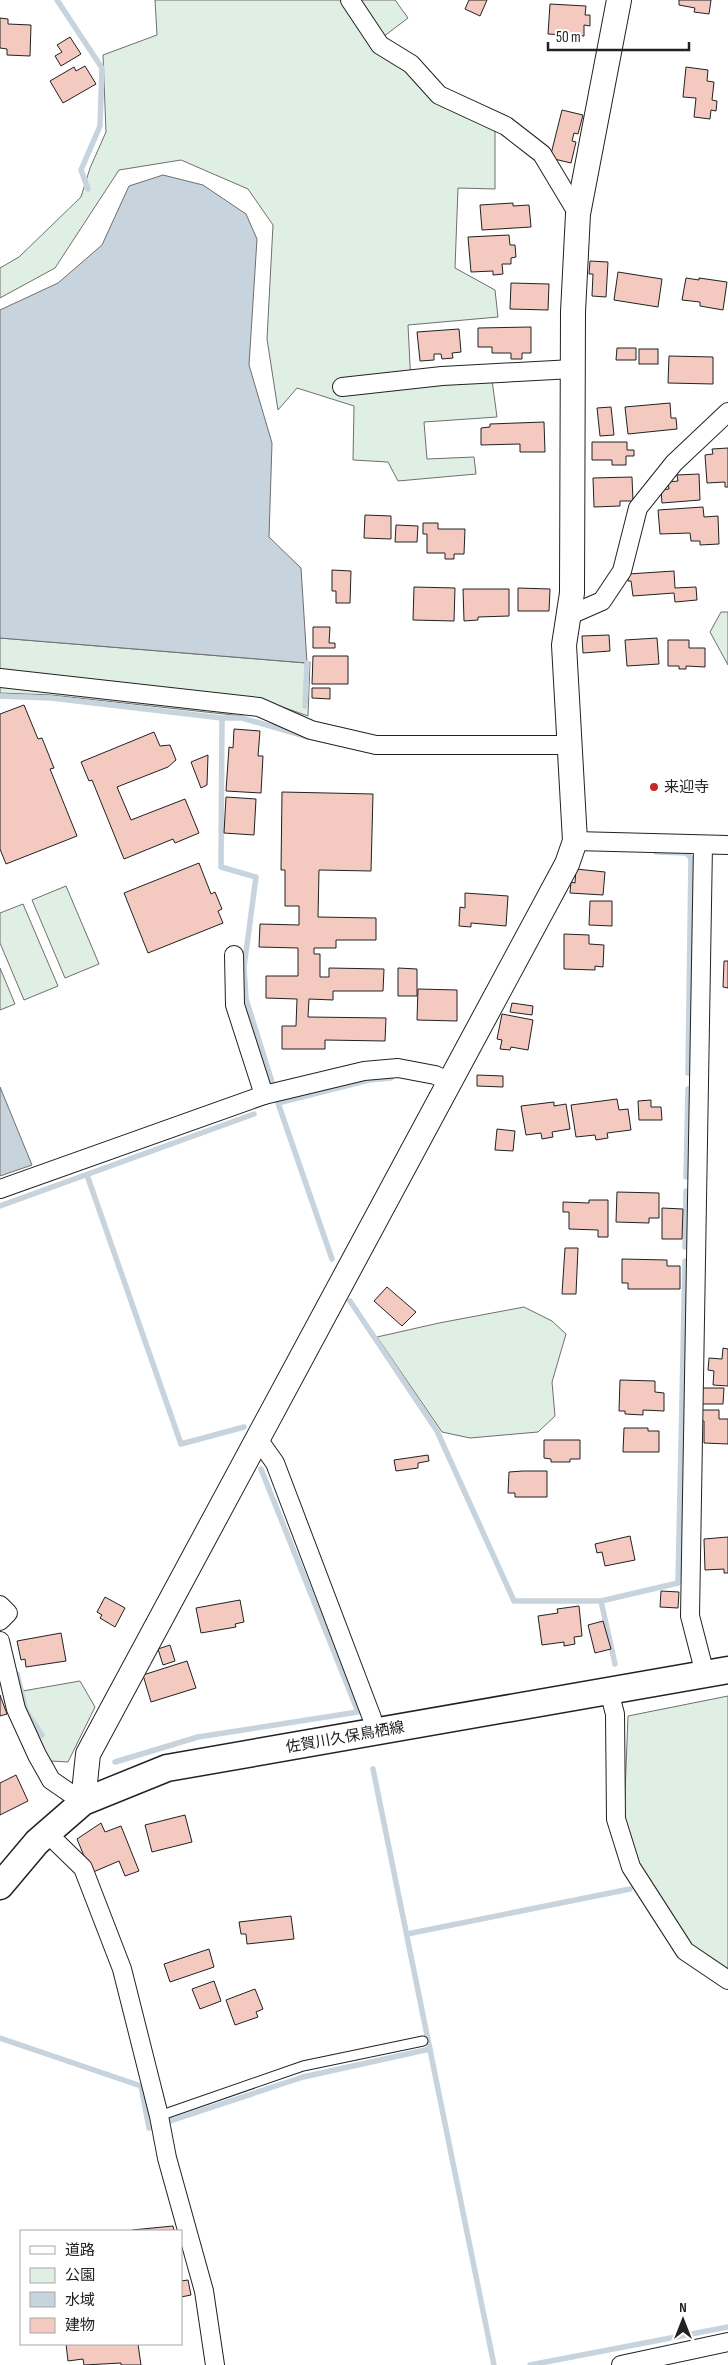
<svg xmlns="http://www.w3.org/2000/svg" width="728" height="2365" font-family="'Sofia Sans Condensed','Noto Sans JP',sans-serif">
<rect width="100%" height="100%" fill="#fff"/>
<g fill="#e0efe3" stroke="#6f6f6f">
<path d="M155,0H395L408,18L383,37L428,95L495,124V189L458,188L455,268L495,290L498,317L408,325L411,384L492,380L497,417L424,422L427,459L474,457L476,474L398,481L388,462L353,460L354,406L297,388L278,410L267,339L273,225L248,189L181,160L119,170L55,268L0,298V268L19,257L81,197L90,168L106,132L103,55L157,35Z"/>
<path d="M721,612H728V665L710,632Z"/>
<path d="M0,638L306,663L310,662L308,716L257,698L242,716L51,695L0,693Z"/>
<path d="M66,886L99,964L65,978L32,900Z"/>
<path d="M23,904L58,986L24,1000L0,943V913Z"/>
<path d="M0,968L15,1004L0,1010Z"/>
<path d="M524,1307L552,1321L566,1334L552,1382L555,1416L538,1432L470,1438L442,1432L377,1337L439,1323Z"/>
<path d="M80,1681L95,1707L68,1762L50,1761L17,1692Z"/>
<path d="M728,1696V1973L690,1949L639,1867L624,1819L628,1716Z"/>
</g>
<g fill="#c7d3dd" stroke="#6f6f6f">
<path d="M163,175L203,185L246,214L257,239L249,365L272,443L269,537L301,568L307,663L0,638V310L58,283L102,245L129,186Z"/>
<path d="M0,1087L32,1165L0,1176Z"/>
</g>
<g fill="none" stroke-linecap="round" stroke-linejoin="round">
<g stroke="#c7d3dd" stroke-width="5.5">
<path d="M57,0L102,68L100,126L81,170L88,189"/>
<path d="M0,696L51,698L222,718"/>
<path d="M305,706L307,663"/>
<path d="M656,852L686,853L691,858L688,1073"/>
<path d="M272,1082L246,999L244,967L256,877L221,867L222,718H242L308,737"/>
<path d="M87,1175L181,1444L244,1427"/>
<path d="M686,1177L688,1089"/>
<path d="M0,1206L254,1114"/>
<path d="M685,1247L686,1191"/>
<path d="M332,1259L278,1103L369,1080L391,1078"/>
<path d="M350,1301L437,1431L514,1601H601"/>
<path d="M615,1664L601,1601L678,1583L685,1261"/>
<path d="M17,1674L26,1711L42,1735"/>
<path d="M115,1762L198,1737L358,1712L261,1469"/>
<path d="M373,1769L494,2365"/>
<path d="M407,1934L630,1889"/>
<path d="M0,2038L141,2086L149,2128L303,2077L430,2049"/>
<path d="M530,2365L728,2327"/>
</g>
</g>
<g fill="#f3c9c0" stroke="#222">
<path d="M469,0H487L480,16L465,9Z"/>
<path d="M679,0H711L709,14L694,12L695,8L679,5Z"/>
<path d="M550,4L586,6L585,15H590V26L584,25V36L548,34Z"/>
<path d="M0,18L8,19V24L31,25L30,56L7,55V49L0,48Z"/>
<path d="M70,37L81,54L61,66L55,56L62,52L57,45Z"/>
<path d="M85,66L96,84L63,103L50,81L74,67L76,71Z"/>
<path d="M686,67L708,70L707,81L714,82L712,100L717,101L716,111L711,110L710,119L694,117L696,98L683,97Z"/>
<path d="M562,110L583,115L578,134L574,133L572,141L576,142L571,163L550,158Z"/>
<path d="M513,203V206L529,205L531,227L482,230L480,205Z"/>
<path d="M509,235L510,245H515L516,257L511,258V264H502L503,274L493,275V271L471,272L468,237Z"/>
<path d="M590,261L608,262L606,297L592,296L593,274H589Z"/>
<path d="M618,272L662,279L658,307L614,300Z"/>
<path d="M686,278L699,280V278L727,282L723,310L700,306V302L682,300Z"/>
<path d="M511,283L549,284L548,310L510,309Z"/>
<path d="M531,327V353H522V359H511V353H492V347H478V328Z"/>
<path d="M459,329L461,352L452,353L453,358L442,359L441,354H434V360L420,361L417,332Z"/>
<path d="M617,348H636V360H616Z"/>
<rect x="639" y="349" width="19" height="15"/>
<path d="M669,356L713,357V384L668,383Z"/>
<path d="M670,403L671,418H676L677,429L628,434L625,407Z"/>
<path d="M611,407L614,435L600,436L597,408Z"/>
<path d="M544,422L545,452H520V444L481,445V428L490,427V424Z"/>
<path d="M592,442H627V450H634V456H626V465H612V460H592Z"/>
<path d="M728,448V487H725V482L707,483L705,455L713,454L712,449Z"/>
<path d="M699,474L700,500L662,503L661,490L669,489L668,482L678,481L677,475Z"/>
<path d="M632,477L633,501H620V506L594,507L593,478Z"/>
<path d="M703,507L704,517L718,516L719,544L700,545V541H691L690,533L660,534L658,510Z"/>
<path d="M365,515L391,516V539L364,538Z"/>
<path d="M423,523H438V529H465L464,554H454V559H445V553H427V534H423Z"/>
<path d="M396,525L418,526L417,542H395Z"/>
<path d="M332,570L351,571L350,603H336V591H332Z"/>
<path d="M674,571L675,588L696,587L697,600L675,602L674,593L633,596L631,581H628V574Z"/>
<path d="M414,587L455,588L454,621L413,620Z"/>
<path d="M518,588L550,589L549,611H518Z"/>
<path d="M463,589H509V616L478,617V620L464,621Z"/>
<path d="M313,627H330L329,643H335V648H313Z"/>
<path d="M609,635L610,651L583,653L582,636Z"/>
<path d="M657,638L659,664L627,666L625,640Z"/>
<path d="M668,640H689V648H705V667L686,666V669H679V666H668Z"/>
<path d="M313,656H348V684H312Z"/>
<path d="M312,688H330V699L312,698Z"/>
<path d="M24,705L38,739L42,738L54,768L50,769L77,836L6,864L0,849V714Z"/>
<path d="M234,729L260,731L258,756H263L261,793L226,791L229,747L233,748Z"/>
<path d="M154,732L160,746L170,745L176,760L168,767L117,787L131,820L185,799L199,833L175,843L173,839L124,859L92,780L89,781L81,762Z"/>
<path d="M208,755L207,785L201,788L191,762Z"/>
<path d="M282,792L373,794L371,871L319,870L318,917L376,918V940H336V948H314V954H320V977H329V968L384,969L383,991H333V1000L309,999L308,1017L386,1018L385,1041L325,1040V1049H282V1026H296L297,999L266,998V976H298V948L259,947L260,924L299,925V906H285V870H281Z"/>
<path d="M226,797L256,799L254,835L224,833Z"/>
<path d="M199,863L211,894L215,892L222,909L218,911L223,923L148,953L124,893Z"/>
<path d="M576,869L605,872L603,895L570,893L571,882L575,883Z"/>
<path d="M465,893L508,896L506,926L471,923V927L459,926L460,907L465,908Z"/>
<path d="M590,901H612V926L589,925Z"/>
<path d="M564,934L589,935V944L604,945L603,967L595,966V970L564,969Z"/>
<path d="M724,961H728V988L723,987Z"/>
<path d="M398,968L417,969V996H398Z"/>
<path d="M418,989L457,990V1021L417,1020Z"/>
<path d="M512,1003L533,1006L532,1015L510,1012Z"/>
<path d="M502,1014L533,1020L528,1050L511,1047L510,1050L500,1049L502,1040L497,1039Z"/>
<path d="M477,1075L503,1076V1087L477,1086Z"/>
<path d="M617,1099L619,1110L628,1109L631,1130L607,1133L608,1138L596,1140L595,1135L576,1137L571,1105Z"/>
<path d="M651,1100V1107H661L662,1120H639L638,1101Z"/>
<path d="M554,1102V1106L566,1104L570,1129L552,1132L553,1137L542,1139L541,1133L526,1135L521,1106Z"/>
<path d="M497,1129L515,1131L513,1151L495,1150Z"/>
<path d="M617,1192L659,1193V1218H649V1223L616,1222Z"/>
<path d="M589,1200H608V1237H598V1230L569,1229V1212H563V1202L589,1203Z"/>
<path d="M662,1208L683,1209L682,1239H662Z"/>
<path d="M565,1248H578L576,1294H562Z"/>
<path d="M622,1259L667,1260V1266H680V1289H628V1283H622Z"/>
<path d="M387,1287L416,1312L402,1326L374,1301Z"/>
<path d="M723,1348L728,1349V1386L713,1385L714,1371L708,1370L709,1358L722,1359Z"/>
<path d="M620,1380L655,1381V1392L664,1393V1411L643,1410V1415L625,1414V1411H619Z"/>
<path d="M702,1388H724L723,1404H701Z"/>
<path d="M699,1410H719V1419H728V1444L704,1443V1421H699Z"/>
<path d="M624,1428H648V1431H659V1452H623Z"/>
<path d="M544,1440H580V1459H570V1462H551V1459L544,1458Z"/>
<path d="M428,1455L429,1461L418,1463V1468L396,1471L394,1460Z"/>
<path d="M523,1471H547V1497H515V1493H508L509,1472Z"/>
<path d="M630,1536L635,1560L605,1566L602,1552L597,1553L595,1544Z"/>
<path d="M728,1537V1573H724V1569L705,1570L704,1539Z"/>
<path d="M661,1591L679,1592L678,1608L660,1607Z"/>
<path d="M105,1597L125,1608L115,1627L100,1618L102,1615L97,1612Z"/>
<path d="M240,1600L244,1622L235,1624L236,1627L201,1633L196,1608Z"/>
<path d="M579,1606L582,1636L574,1637L575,1644L564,1646V1642L542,1645L538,1616L558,1613L557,1609Z"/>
<path d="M603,1621L611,1649L595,1653L588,1625Z"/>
<path d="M61,1633L66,1661L26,1667L25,1659L21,1660L17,1641Z"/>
<path d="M170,1645L175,1661L163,1665L158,1649Z"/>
<path d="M187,1661L196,1688L151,1702L143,1675Z"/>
<path d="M0,1695L7,1714L0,1716Z"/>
<path d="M16,1775L28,1801L0,1815V1783Z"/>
<path d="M185,1815L192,1842L152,1852L145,1825Z"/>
<path d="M101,1823L105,1832L121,1826L139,1871L125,1876L119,1861L91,1873L77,1839Z"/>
<path d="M291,1916L294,1939L247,1944L246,1934H241L239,1922Z"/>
<path d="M209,1949L214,1967L170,1982L164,1964Z"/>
<path d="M214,1981L221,2001L200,2009L192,1989Z"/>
<path d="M255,1989L263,2009L256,2012L258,2017L235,2025L226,2000Z"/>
<path d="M173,2226L174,2231H132V2230Z"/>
<path d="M188,2280L191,2295L181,2297V2281Z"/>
<path d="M66,2344H138L141,2365H121V2363L84,2365L83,2359L68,2361Z"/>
</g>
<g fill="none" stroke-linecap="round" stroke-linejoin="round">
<g stroke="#222" stroke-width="11">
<path id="lane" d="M159,2116L303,2066L423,2041"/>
</g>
<g stroke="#222" stroke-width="20">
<g id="street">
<path d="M350,0L380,45L411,64L439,95L506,126L542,154L578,214"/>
<path d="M342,387L442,376L573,369"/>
<path d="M570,615L602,601L622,571L638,508L674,463L728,412"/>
<path d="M0,678L259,707L311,730L376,745H569"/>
<path d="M575,841L728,845"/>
<path d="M703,845L690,1616L705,1674"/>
<path d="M234,955L235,1005L264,1095"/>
<path d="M0,1189L264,1095L364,1071L398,1068L435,1075L450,1082"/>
<path d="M258,1439L275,1463L372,1718L374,1732"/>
<path d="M0,1605L8,1613L0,1621"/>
<path d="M0,1641L16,1709L37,1755L51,1780L83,1802"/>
<path d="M609,1691L615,1714L616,1819L631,1867L685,1951L728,1980"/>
<path d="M47,1833L83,1868L122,1969L159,2116L167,2158L204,2291L215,2365"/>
<path d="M621,2365L728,2342"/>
</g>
</g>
<g stroke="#222" stroke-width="26">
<path id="secondary" d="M83,1802L88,1754L567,864L575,841L564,645L572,593L573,312L578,214L619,0"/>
</g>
<g stroke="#222" stroke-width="29">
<path id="primary" d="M0,1886L37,1842L83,1802L167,1768L728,1670"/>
</g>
<use href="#lane" stroke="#fff" stroke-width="9"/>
<use href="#street" stroke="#fff" stroke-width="18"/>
<use href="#secondary" stroke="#fff" stroke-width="24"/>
<use href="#primary" stroke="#fff" stroke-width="26"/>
</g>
<circle fill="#c62828" stroke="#fff" stroke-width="2" cx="654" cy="787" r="5"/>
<g text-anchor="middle" stroke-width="4" stroke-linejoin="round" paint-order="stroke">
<g font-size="15" fill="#222" stroke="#fff" text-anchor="start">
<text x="664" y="792">来迎寺</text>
</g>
<g font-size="15" fill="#222" stroke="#fff">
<text transform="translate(345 1737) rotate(-10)" y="5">佐賀川久保鳥栖線</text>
</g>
</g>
<rect x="20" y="2230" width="162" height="115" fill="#ffffff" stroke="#a7a7a7"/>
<rect x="30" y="2246" width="25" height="8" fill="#ffffff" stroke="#a7a7a7"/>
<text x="65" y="2255" font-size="15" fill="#222222">道路</text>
<rect x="30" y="2268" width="25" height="15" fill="#e0efe3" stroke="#a7a7a7"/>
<text x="65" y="2280" font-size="15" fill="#222222">公園</text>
<rect x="30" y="2292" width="25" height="15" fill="#c7d3dd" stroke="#a7a7a7"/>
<text x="65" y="2305" font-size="15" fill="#222222">水域</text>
<rect x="30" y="2318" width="25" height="15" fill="#f3c9c0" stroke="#a7a7a7"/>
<text x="65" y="2330" font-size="15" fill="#222222">建物</text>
<g transform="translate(683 2320)" stroke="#ffffff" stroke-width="4" paint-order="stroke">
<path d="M0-4L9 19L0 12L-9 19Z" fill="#222222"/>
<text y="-8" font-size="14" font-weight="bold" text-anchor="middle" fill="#222222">N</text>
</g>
<path d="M548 42v8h141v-8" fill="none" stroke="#222222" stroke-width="2.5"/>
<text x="556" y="42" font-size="15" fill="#222222" stroke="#ffffff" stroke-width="4" paint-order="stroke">50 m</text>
</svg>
